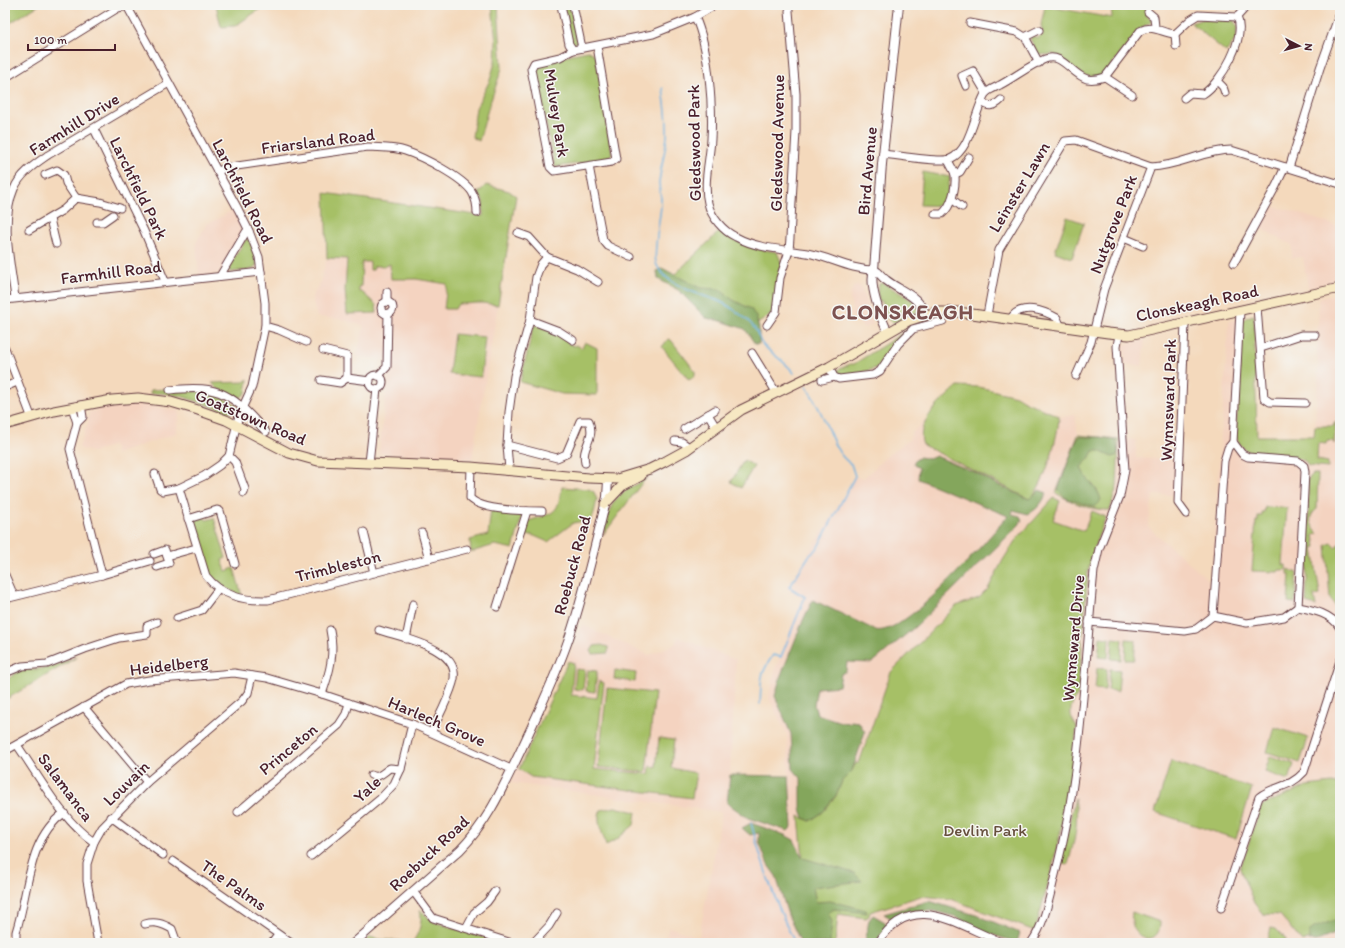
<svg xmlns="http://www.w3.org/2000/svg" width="1345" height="948" font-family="Itim,sans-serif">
<rect width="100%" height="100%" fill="#f6f6f2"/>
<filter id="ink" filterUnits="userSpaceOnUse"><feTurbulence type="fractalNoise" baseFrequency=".025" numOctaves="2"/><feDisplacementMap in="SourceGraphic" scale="8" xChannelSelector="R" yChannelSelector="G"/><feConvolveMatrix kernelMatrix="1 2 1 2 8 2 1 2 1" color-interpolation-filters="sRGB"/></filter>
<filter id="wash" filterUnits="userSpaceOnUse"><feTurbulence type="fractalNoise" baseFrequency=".012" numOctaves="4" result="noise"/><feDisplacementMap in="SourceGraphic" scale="16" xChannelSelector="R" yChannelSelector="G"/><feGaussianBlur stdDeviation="0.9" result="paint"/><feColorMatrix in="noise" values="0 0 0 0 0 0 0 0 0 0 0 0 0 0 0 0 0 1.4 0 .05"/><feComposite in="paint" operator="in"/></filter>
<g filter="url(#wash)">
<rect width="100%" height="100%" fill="#f4d9bc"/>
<g fill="#f4d3c0">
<path d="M325,193L512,221L472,459L379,453L390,361L357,356L364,326L341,319L317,317L312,297L320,283L327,258Z"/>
<path d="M1270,206L1289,210L1337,226L1338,248H1340V280L1308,288L1303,257L1292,258V245L1258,227Z"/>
<path d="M235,209L243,225L242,234L219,273L199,276L196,243L200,236L206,225Z"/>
<path d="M858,285L861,287L873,324L864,328L849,314L853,312L850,300L851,292L854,287Z"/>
<path d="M1340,294V943H659H664L669,927L699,937L722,812L511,783L556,689L582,625L649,655L675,644L678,637L736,660L730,775L789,776L787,735L769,698L776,667L802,599L786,588L825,528L854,477L864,478L887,456L909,440L913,432L958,386L979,387L1016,396L1024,401L1062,417L1075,415L1078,435L1136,440V458L1177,460L1174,495H1153L1148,527L1211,582L1229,321L1254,315L1257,436H1314L1319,369L1317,355L1319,298Z"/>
<path d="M1145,339L1142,366L1124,364L1125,355L1123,345Z"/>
<path d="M143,405L180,411L176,433L116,454L114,445L92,452L79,448L88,423L89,412L117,406Z"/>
</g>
<g fill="#a6c066" stroke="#787048">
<path d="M5,5H39L5,26Z"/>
<path d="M216,5H266L235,26L221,27Z"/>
<path d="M492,5H498L502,68L488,109L479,141L472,137L476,108L490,80L495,62L496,41Z"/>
<path d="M564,5H570L577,43L575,45L571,44Z"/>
<path d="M1111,5H1148V11L1145,15L1152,19L1151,22L1141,28L1105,73L1099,78L1083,75L1054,54L1038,55L1030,38L1033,36L1037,39L1043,35L1041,25L1045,6L1112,18Z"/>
<path d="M1203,19L1233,20L1237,26L1236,39L1226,52L1191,23Z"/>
<path d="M588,51L594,54L596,57L612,154L604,160L555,167L535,70L536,66L572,54Z"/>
<path d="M923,172L950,177L946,206L920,205Z"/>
<path d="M486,185L509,191L516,196L498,305L482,303L458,304L455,309H444L447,284L416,279H391L390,264L386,266H374L373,270H370V262H362L361,286H359V292H362L376,305L377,313L347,314L345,290L347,259L327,258L325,193L483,216V201L478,193Z"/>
<path d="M1067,217L1084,223L1072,258L1055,252Z"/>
<path d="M721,230C737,245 756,249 777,252L782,264L772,314L757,324L673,276Z"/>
<path d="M246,239L250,240L257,265L250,270L231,272L228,268Z"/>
<path d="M883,283L915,302L919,311L892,323L883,314L885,312L882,301H879L877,291L879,284Z"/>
<path d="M1254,315L1257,436H1314L1315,426H1334V422H1336L1334,444L1333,441H1327L1326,444L1318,443L1317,460L1328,462V468L1308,466L1305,461L1300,459C1279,457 1243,461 1236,436L1242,321L1247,317Z"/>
<path d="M534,325L545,327L567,339L568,343L574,346L576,345L582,348L585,342L597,348V395L562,394L520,382Z"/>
<path d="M909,329L879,367L861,373L841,376L834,372L850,364H854Z"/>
<path d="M454,334L485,337L481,377L449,374Z"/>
<path d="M668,339L671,340L695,371V376L689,380L662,347Z"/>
<path d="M248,379L246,393L240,398L218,389L212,383L244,382Z"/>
<path d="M958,386L979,387L1016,396L1024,401L1059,416C1059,434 1044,489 1029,499L923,445C914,422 943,400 958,386Z"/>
<path d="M167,389L169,391C196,390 213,392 237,405L232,413L181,396L162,393L150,394L151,390Z"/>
<path d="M1078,435L1119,439L1117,486L1110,510C1093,511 1070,502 1056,493Z"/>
<path d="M744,460L754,466L741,488L731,482Z"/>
<path d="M1313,474H1318L1317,509C1307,517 1310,524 1318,534L1314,535L1316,547L1313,548L1320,595L1314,596L1316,606L1306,603L1308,557V479Z"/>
<path d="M648,477L642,483L604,534C612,493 616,498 648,477Z"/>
<path d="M562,487L589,489L594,492L597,500L593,517L589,520L573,523L548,542L532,535L523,536L528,521C556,512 557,515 562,487Z"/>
<path d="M1054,498L1060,501L1053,520L1084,531L1092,511L1106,517L1096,542L1088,571L1078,695C1069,707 1068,714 1077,727L1068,798L1051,873L1035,931L951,899L921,896L870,912L869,916L866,918L838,914L835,943H824L804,870L799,816L810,821L823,812L836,796L842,780L851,772L856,763H859L891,672L956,606L979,598L988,589L1003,560L1015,541Z"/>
<path d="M1265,507L1287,508L1283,565H1286V570H1279L1278,572L1252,571L1256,521H1258V516H1262V512H1264Z"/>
<path d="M491,509L521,514L522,516L513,549L495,545L471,552L470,540L488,535Z"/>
<path d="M204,517L206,520L214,518L226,558L222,560L226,571L234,568L242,596C206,580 209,575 197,539L198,538L194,525L192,524L193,521Z"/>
<path d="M1332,543L1335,547L1340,543V612L1330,599L1326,545Z"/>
<path d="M1288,569L1297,573L1295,603L1288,602L1290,574H1288Z"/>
<path d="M1100,637L1109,638L1108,658L1098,657Z"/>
<path d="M1113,638L1122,639L1121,660L1111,659Z"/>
<path d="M1126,639L1136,640L1134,660H1125Z"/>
<path d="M601,645L608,647V653L593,654L591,651L594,646Z"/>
<path d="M77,657L5,700V681L19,671L48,668Z"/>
<path d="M568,661L574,663L571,695L597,698L599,681L604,683L594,769L649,774L650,766L656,767L659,738L674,740L671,768L696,773L692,798L531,777L519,769Z"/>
<path d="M1097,668L1107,669L1105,690L1095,689Z"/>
<path d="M576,669L585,670L583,690L574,689Z"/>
<path d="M1110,669L1120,670L1118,691L1108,690Z"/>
<path d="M588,670L597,671L595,692L586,691Z"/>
<path d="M615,670L636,673L635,682L614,679Z"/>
<path d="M607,688L655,693L646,772L598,767Z"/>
<path d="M1274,727L1308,738L1300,763L1267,752Z"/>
<path d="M1270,756L1294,764L1289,780L1265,772Z"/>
<path d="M1171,761L1252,788L1236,839L1155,812Z"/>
<path d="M1332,783L1340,785V928L1302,942L1280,915L1263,914L1254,903L1240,869L1261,806L1307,786Z"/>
<path d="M1075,798C1079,824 1075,839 1068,864L1060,863Z"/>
<path d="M615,807L636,812L634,825L616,840L606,845C603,832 595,822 601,810Z"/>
<path d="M420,910L434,922L501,943H412C419,933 423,922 420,910Z"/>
<path d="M1132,912L1160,922C1161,948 1128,942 1132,912Z"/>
<path d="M1271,928L1276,929L1286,939L1283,941L1267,943Z"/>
<path d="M370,937C383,942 394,938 408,943H364Z"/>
</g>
<g fill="#84a65b" stroke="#676243">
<path d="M662,268L700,288L719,289L733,300L751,309L756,317L759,328V344H755L745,329L721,321L706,318L678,290L658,279L657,271Z"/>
<path d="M1079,437H1100L1116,440L1118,452L1116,456L1112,457L1099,451H1093L1089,459L1081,467C1085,480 1098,486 1101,500L1094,507L1066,498L1058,490L1075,444Z"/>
<path d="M936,456L976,473L996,484L1029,499L1039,490L1047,493C1042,503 1038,509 1028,514L1013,510L1012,514L1020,516L1022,520L1019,525L916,626L877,659L872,663L847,662L846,671L841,674L839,686L817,688L814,705L817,714L841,722L849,723L851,721L859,722L865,732L852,771L842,781L837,794L823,812L810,821L804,818L801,809V778L793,769L791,734L775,696L781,675L804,618L813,600L875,630C905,638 987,539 1008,516L918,479L919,468L914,465V461L920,457L929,459Z"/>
<path d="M730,775L789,776L792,827L788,831L748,818L727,803Z"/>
<path d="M751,823L785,835L794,840L803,858L854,873L862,881L813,887L816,902L830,901L866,910L867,913L834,909L828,913L832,921L830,943H801L788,915L776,876L768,865L759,842V833L750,835L742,828Z"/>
<path d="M929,901L979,916L1020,933L1017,942L986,933L954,916L933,911H912L892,919L884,914Z"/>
<path d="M873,915L885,922L887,926L876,943H865L869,920Z"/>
<path d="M1340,918V932L1317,941H1309V932L1314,928Z"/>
</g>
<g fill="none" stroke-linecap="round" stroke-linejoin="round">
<g stroke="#6bb1e1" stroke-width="1.5">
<path d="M663,88C665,104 668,120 667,137C665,152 661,167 659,182C659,189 662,197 661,206C660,218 653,253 656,263C663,284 698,294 716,300C727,304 749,319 755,329C759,334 758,339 763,345C773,355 786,362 794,373"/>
<path d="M760,704C762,678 758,678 773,655L781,657L805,597L789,587L809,556L817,549L855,476L851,464C834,454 829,427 820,411C816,402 811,394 806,386"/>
<path d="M751,823C762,864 776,905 795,943"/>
</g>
</g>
</g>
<g filter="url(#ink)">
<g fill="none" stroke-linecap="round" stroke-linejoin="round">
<g stroke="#643b41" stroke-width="9">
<g id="minor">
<path d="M561,5L569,44L573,50"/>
<path d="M573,5L582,48"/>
<path d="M1148,12L1154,17L1155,27"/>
<path d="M695,17C709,47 713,106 711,139C710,159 703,183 708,203C711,217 723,231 736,237C758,249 783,249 807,253C830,257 850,270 874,270"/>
<path d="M1237,17L1247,6"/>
<path d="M970,23L1017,32L1025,37L1039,63"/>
<path d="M1175,34L1176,46"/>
<path d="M1025,37L1039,30"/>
<path d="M597,46L616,159L612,162L554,171L550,167L531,69L534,63L560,57L573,50L653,34L695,17L715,5"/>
<path d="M1105,77L1132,95"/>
<path d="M5,78L118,8L127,6L238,209L249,231L259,257L265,303V326L252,387L239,415L229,456L220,465L204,476L179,488L163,491L160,489L155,474"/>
<path d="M1217,81L1223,87L1225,93"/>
<path d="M966,86L962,76L973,71L986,93"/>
<path d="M982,102C989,108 995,106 1001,100"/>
<path d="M94,129L144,231L165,281"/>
<path d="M883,154C896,155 940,163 950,159C971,150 974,113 985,94C988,90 996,87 1000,85C1015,77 1030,65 1045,59C1062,52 1072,75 1087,79C1093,80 1099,79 1105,77L1140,31C1154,24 1161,33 1175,34L1190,20L1198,15L1237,17C1247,37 1221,83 1203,94L1190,93L1184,98"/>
<path d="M589,166L603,240L608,246L631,257"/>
<path d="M1289,168L1320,68L1340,12"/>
<path d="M217,171L230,167L368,147C380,148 393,147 405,151C423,157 462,177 472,192C476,199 477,206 477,213"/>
<path d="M955,174L960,172L969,157"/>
<path d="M45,175L57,170L64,175L66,183L76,198"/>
<path d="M952,199L962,207"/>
<path d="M935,214H942C952,206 956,187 955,175C954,170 950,165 948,160"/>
<path d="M50,219L56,244"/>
<path d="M97,222H103L113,215"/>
<path d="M29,230L63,210L76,198L100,202L120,208"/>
<path d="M518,233L529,237L547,257L577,269L598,282"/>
<path d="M1124,238L1143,246"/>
<path d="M1234,263L1276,186L1285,167"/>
<path d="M220,276L246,232L249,231"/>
<path d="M15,298C11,264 0,222 14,189C20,174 35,164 48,155L169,83"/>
<path d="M5,300L261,272"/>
<path d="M387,302V292"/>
<circle cx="387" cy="308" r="6"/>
<path d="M1257,307L1264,398L1270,402L1305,403"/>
<path d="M1240,311L1233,442L1242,454L1248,457L1298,461L1304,466L1305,472L1298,607"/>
<path d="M987,315L999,250L1065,141L1076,140L1151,167"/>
<path d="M1011,318C1021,303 1043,310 1057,318L1060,325"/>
<path d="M530,320L559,331L573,340"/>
<path d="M1185,323L1178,503L1186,514"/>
<path d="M767,325L776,312L780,278L789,251L790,238L796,131V94L789,11"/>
<path d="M265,326L279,330L306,342"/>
<path d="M5,348L31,416"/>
<path d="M1261,348L1301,335H1315"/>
<path d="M323,350L347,356V378"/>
<path d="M752,353L776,392"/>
<path d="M829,367L834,377L839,379L873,375L880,371L898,344L913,329L943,321"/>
<circle cx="376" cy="382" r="7"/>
<path d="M378,376L387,367L388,313"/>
<path d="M1076,376L1091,342L1104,289L1151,167C1180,166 1204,150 1231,150L1340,184"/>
<path d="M321,380L340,383L347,378L370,381"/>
<path d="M822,380L834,377"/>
<path d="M5,387L17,382"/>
<path d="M170,390C221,384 233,395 266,432"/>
<path d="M72,407L77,423L70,449L102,575"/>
<path d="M708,414L716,427"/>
<path d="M77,423L83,417L81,405"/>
<path d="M684,429L715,410"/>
<path d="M675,441L682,442L689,447"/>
<path d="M507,445L557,458L566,454L580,421H589C596,440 581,445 585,463"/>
<path d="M229,456L235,462L245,489L244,493"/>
<path d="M369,463L377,389"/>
<path d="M471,467L470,498C482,511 524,511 542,511"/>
<path d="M509,470L507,445L509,412L514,376L530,320L536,277L541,264L547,257"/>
<path d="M179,488L206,576C222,596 243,601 268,600L467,549"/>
<path d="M188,519L217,510L220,511L235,564"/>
<path d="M364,532L374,573"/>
<path d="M422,533L429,559"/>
<path d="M154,554L165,550L169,563L157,567"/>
<path d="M167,556L196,548"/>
<path d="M5,575L14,596"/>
<path d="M5,599L102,575L150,561"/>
<path d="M497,607L527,511"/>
<path d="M1213,616L1224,461L1228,448L1233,442"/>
<path d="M177,618L202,610L218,589"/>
<path d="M1089,622L1185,631L1196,629L1213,616L1247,623L1284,617L1298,607C1314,610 1332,614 1340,628"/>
<path d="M379,630C402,638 464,648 453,683C448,700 439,716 432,731"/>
<path d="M406,639L413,604"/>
<path d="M5,673L22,666L47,664L85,649L119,638L147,634V626L157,622"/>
<path d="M322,694C330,672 335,653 330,630"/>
<path d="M84,707L147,782"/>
<path d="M17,745C39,776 63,822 94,842"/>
<path d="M5,751L126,684L149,680L234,673L267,678L322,694L412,724L511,769"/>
<path d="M371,775C379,779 383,772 390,768L401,769"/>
<path d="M238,812L339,725L346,714L349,703"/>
<path d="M111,817L163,855"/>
<path d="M311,856L380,799L394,784L401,769L412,724"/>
<path d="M173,861L291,943"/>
<path d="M413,891L433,918L512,943"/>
<path d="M1221,908L1259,797C1275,785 1289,789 1304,772L1340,661"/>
<path d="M145,924C156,921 163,924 172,929L177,943"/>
<path d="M466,928L474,913L487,902L495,891"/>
<path d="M16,943V932C29,892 27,839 64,813"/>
<path d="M98,943L87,881V864L94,842L102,828L147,782L242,701L248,693L252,676"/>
<path d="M272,943L278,935"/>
<path d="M533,943L549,926L557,913"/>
<path d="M878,943C913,887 961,928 1004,943"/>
<path d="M1031,943C1045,923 1049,899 1055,875C1081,776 1084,673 1094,571L1099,549L1120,496L1125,470L1117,346L1119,335"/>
</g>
</g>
<g stroke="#643b41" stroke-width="10">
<g id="tertiary">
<path d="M874,270C880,272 881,277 886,280C901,292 919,295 925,315"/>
<path d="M888,332C881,319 868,284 874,270L882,164L899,5"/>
<path d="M354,943L460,850C488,822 503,787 520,752C537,715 556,676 569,638C585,592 595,544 607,497L608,480"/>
</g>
</g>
<g stroke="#643b41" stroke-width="11">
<g id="secondary">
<path d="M5,425L54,411L112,400L138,398L171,402L198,410L226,420L289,453L318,461L471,467L588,478L617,479L650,469L664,462L686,450L741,410L829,367L908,321L936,312H958L1108,333L1129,335L1340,288"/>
<path d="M605,504L622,486L641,476"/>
</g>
</g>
<use href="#minor" stroke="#fff" stroke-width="7"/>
<use href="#tertiary" stroke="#fff" stroke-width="8"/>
<use href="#secondary" stroke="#f7e8c3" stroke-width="9"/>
</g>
</g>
<g text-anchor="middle" stroke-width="3" stroke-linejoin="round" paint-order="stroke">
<g font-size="17" fill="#4a1f2b" stroke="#f6f6f2">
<text transform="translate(557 113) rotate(81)" y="6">Mulvey Park</text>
<text transform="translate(74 124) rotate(-32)" y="6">Farmhill Drive</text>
<text transform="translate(318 141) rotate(-7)" y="6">Friarsland Road</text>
<text transform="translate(694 143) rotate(-91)" y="6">Gledswood Park</text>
<text transform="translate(777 143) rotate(-89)" y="6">Gledswood Avenue</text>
<text transform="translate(867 171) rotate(-85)" y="6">Bird Avenue</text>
<text transform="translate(1019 187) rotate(-59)" y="6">Leinster Lawn</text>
<text transform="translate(139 188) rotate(64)" y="6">Larchfield Park</text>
<text transform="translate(243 191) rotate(63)" y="6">Larchfield Road</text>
<text transform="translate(1113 224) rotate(-69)" y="6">Nutgrove Park</text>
<text transform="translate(111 272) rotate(-7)" y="6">Farmhill Road</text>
<text transform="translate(1197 303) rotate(-12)" y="6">Clonskeagh Road</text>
<text transform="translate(1168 400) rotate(-88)" y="6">Wynnsward Park</text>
<text transform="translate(251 417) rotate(23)" y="6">Goatstown Road</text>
<text transform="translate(572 565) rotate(-75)" y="6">Roebuck Road</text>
<text transform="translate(338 566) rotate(-14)" y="6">Trimbleston</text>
<text transform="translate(1073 638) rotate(-85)" y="6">Wynnsward Drive</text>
<text transform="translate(169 665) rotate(-7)" y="6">Heidelberg</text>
<text transform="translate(437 721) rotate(23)" y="6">Harlech Grove</text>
<text transform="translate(288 749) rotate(-40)" y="6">Princeton</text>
<text transform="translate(126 783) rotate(-44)" y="6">Louvain</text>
<text transform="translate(66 787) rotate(53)" y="6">Salamanca</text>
<text transform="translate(367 789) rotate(-43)" y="6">Yale</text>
<text transform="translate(429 853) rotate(-43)" y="6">Roebuck Road</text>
<text transform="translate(234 885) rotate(35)" y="6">The Palms</text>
</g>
<g font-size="17" fill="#664f3d" stroke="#f6f6f2">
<text x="985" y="836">Devlin Park</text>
</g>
<g font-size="21" font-weight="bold" letter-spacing="1" fill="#7d5250" stroke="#f6f6f2">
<text x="903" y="319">CLONSKEAGH</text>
</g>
</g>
<rect width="1345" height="948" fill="none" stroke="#f6f6f2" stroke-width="20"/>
<g transform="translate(1299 46) rotate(96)" stroke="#f6f6f2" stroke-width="3" paint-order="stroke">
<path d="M0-3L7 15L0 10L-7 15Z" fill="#4a1f2b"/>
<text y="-6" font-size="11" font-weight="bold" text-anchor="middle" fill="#4a1f2b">N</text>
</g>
<path d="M28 44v6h87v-6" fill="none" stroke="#4a1f2b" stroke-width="2"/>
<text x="34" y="44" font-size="12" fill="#4a1f2b" stroke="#f6f6f2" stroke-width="3" paint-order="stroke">100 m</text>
</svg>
